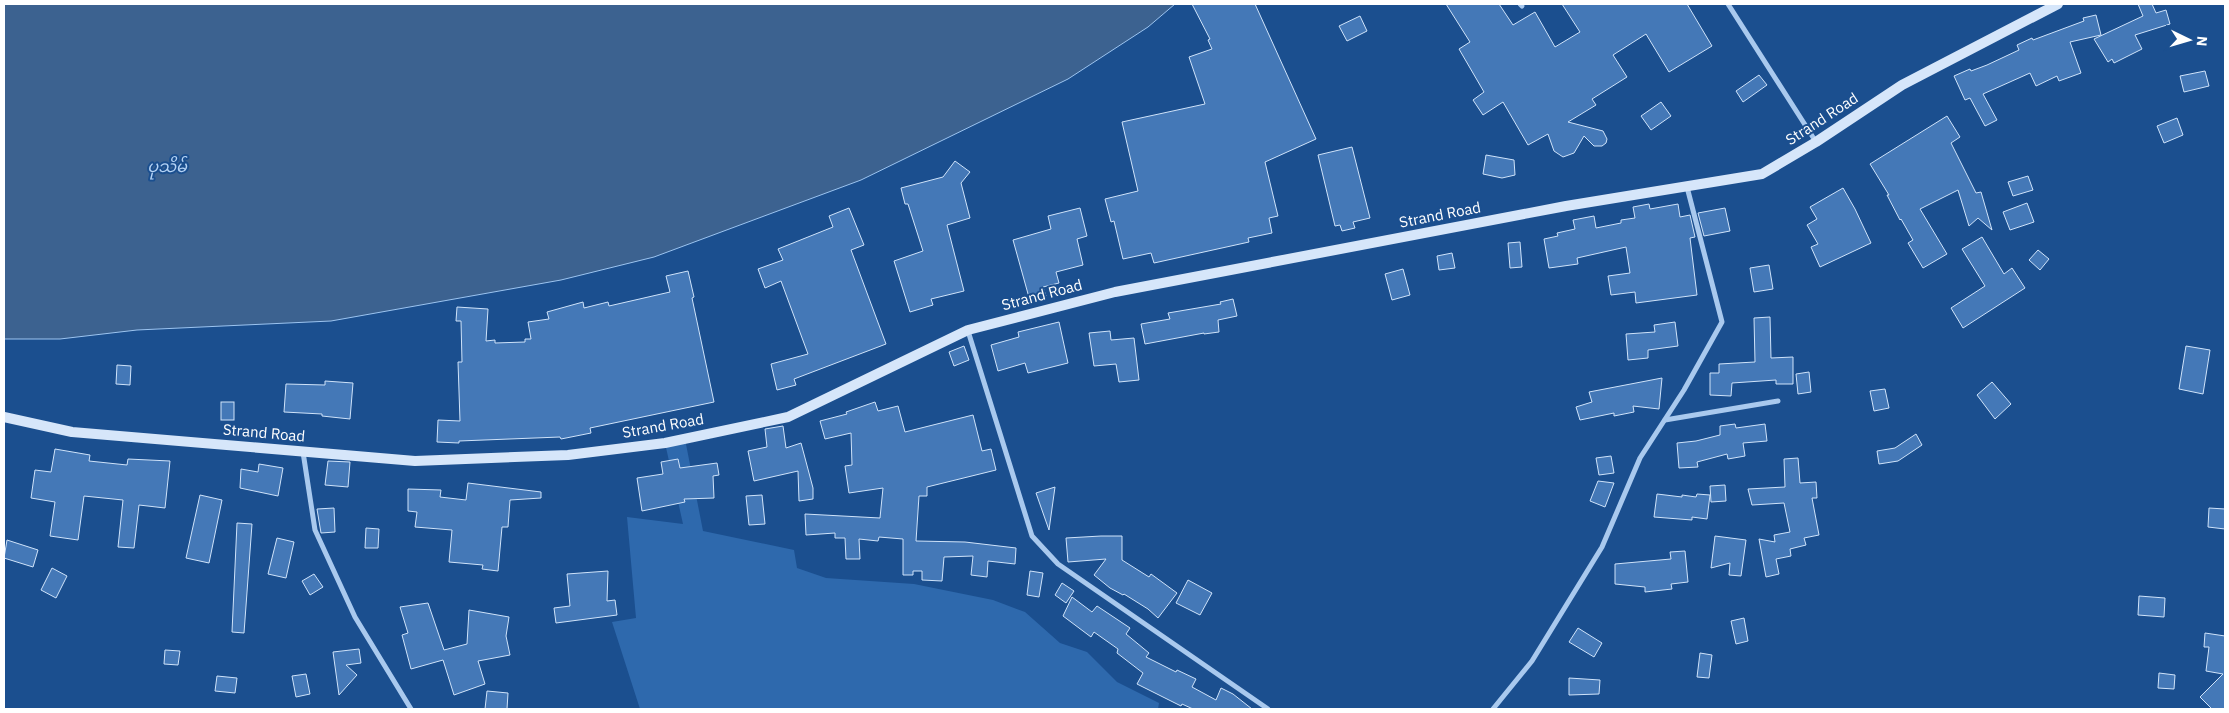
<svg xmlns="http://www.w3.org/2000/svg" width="2229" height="713" font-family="'IBM Plex Sans','Noto Sans Myanmar',sans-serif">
<rect width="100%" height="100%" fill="#1b4f8f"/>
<path fill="#2e69ad" d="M685,439L703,531L794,550L797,568L826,578L914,584L993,600L1025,612L1060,643L1087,652L1117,682L1159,703L1158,709H640L612,622L636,618L627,517L683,524L665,443Z"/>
<path fill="#3c6290" stroke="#9cc4f0" d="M4,4H1175L1148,27L1068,79L861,180L654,257L561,280L331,321L137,330L60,339H4Z"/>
<g fill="#4478b7" stroke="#cfe3fa">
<path d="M1192,4H1255L1316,139L1265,162L1278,216L1269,218L1272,233L1248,238L1249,242L1154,263L1151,253L1123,259L1114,221L1111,222L1105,199L1138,191L1122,122L1205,104L1189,57L1212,49L1208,40L1210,39Z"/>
<path d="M1446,4H1499L1513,25L1535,12L1555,47L1580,32L1562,4H1687L1712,46L1669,72L1646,34L1613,55L1627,77L1592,99L1596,105L1568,122L1603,131L1607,139L1606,143L1602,146H1594L1584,136L1574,153L1563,157L1554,151L1548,134L1528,145L1503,102L1483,115L1473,100L1484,92L1459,49L1470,42Z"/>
<path d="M2138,4H2152L2156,13L2166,10L2170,24L2135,35L2142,49L2114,63L2112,59L2108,62L2094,39L2143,16Z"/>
<path d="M2096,15L2101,35L2070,42L2081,73L2059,81L2057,76L2036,86L2030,73L1983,94L1997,120L1985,126L1970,98L1965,100L1954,76L1970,69L1971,71L1987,65L2019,50L2017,45L2032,38L2033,40L2084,21L2083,18Z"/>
<path d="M1360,16L1367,31L1347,41L1339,26Z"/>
<path d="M2205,71L2209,86L2184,92L2180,76Z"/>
<path d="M1759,75L1767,85L1743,102L1736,91Z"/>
<path d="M1661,102L1671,116L1651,130L1641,116Z"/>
<path d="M1947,116L1960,137L1951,143L1976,193L1981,192L1992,230L1978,218L1969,226L1958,190L1920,209L1947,254L1923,268L1908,243L1913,240L1901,219L1900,220L1887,195H1889L1870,164Z"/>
<path d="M2177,118L2183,135L2164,143L2157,126Z"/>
<path d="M1352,147L1370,218L1353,222L1355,228L1342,231L1340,225L1335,226L1318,155Z"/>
<path d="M1486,155L1514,160L1515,175L1502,178L1483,174Z"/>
<path d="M955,161L970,172L961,183L970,218L947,225L964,291L931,299L933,305L910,312L894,261L923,251L908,204H905L901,188L943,177Z"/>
<path d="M2028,176L2033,190L2013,196L2008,182Z"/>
<path d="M1843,188L1855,209L1871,243L1820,267L1811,247L1818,244L1807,225L1817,219L1810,207Z"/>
<path d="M2027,203L2034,222L2010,230L2003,212Z"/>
<path d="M1649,204L1650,209L1678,204L1680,217L1690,215L1695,237L1690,238L1697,295L1636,303L1635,292L1611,295L1608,276L1630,273L1626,247L1577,258L1578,264L1549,268L1544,239L1558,236L1557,233L1575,229L1573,220L1594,216L1596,228L1621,223V220L1635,218L1633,207Z"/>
<path d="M849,208L864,245L851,250L886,344L794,379L796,385L777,390L771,364L808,354L781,281L765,288L758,269L783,260L778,249L833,227L829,216Z"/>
<path d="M1080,208L1087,236L1077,239L1083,265L1056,272L1059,283L1043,287L1046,296L1030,301L1013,240L1051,229L1048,216Z"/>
<path d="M1725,208L1730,231L1704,236L1698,213Z"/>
<path d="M1982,237L2004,274L2012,268L2025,288L1963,328L1951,308L1985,286L1962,249Z"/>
<path d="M1520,242L1522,267L1510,268L1508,243Z"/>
<path d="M2038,250L2049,259L2040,270L2029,260Z"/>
<path d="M1452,253L1455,268L1439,270L1437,256Z"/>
<path d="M1769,265L1773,289L1754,292L1750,268Z"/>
<path d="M1403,269L1410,295L1392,300L1385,274Z"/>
<path d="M688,271L694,297L692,298L714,402L590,428L591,433L561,439L560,437L459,441V443L437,442L438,420L460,421L458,362H462L461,321H456L457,307L488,309L486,341L495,340V343L525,342V339H531L528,322L549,319L547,312L583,302L584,308L608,302L609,306L670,292L666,276Z"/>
<path d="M1233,299L1237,316L1218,320L1219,332L1204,334V333L1145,344L1141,324L1170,319L1168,313L1221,304L1220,302Z"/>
<path d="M1770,317L1771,358L1793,357V384H1776V380L1732,383L1731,396L1710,395V373H1719V364L1755,362L1754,318Z"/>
<path d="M1059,322L1068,363L1028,373L1025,363L998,371L991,345L1019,337L1018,332Z"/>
<path d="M1675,322L1678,346L1648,350V358L1628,360L1626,334L1655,332L1654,325Z"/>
<path d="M1110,331L1111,340L1134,338L1139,380L1119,382L1116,364L1094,366L1089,333Z"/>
<path d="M964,346L969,360L954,366L949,352Z"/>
<path d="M2186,346L2210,350L2203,394L2179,389Z"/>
<path d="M117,365L131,366L130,385L116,384Z"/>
<path d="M1809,372L1811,392L1798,394L1796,374Z"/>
<path d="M1662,378L1659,409L1633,406L1634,412L1614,416V413L1580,420L1576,407L1592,402L1589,392Z"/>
<path d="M325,381L353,383L350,419L322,416V414L284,412L286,384L325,385Z"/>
<path d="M1992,382L2011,404L1995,419L1977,395Z"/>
<path d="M1885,389L1889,408L1874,411L1870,391Z"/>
<rect x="221" y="402" width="13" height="18"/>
<path d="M875,402L878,411L898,406L905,432L973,415L982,451L991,449L996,470L927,487V496H919L916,541L965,542L1016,548L1015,564L988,561L987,577L971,575L973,556L944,557L942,581L922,580V571H913V575H903V539L879,537L878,541L859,539L860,559H846L845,538H835V533L806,535L805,514L880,518L883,488L849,493L845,466L852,465L851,433L825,439L820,421L847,414L846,412Z"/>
<path d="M1735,424L1736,428L1765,424L1767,441L1743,443L1745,456L1728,459L1727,454L1697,462L1698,467L1679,468L1677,443L1696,441L1720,435V426Z"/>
<path d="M783,426L786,448L801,443L813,488V499L799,501L798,471L754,481L748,451L767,447L765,429Z"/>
<path d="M1916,434L1922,445L1898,461L1879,464L1877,451L1895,448Z"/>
<path d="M55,449L90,455L89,461L127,465L128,459L170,461L165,508L139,505L134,548L118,547L123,500L84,496L78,540L50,536L55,502L31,498L35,470L51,472Z"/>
<path d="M1611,456L1614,473L1599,475L1596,458Z"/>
<path d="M1798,458L1800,483L1816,482L1817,498H1812L1819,535L1804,538L1806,545L1790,549L1791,556L1776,559L1779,574L1766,577L1759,539L1775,542L1774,535L1790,532L1784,503L1752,505L1748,489L1785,487L1784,459Z"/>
<path d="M678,459L680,468L717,463L719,475L713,476L714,498L684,499L685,502L642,511L637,478L663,474L661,462Z"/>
<path d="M328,461L350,462L348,487L325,485Z"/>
<path d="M259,464L283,468L278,496L240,488L241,469L258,472Z"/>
<path d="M1598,481L1614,483L1605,507L1590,501Z"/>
<path d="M468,483L541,492V498L510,500L508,527H502L498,571L482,569L483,565L449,562L452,530L415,527L417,512L408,511V489L441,490L440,497L466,500Z"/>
<path d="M1725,485L1726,501L1711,502L1710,486Z"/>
<path d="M1055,487L1049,530L1036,493Z"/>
<path d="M1657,494L1682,497V495L1696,497L1697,494L1710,495L1707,519L1692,517V520L1654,517Z"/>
<path d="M200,495L222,500L209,563L186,558Z"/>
<path d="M762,495L765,524L749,525L746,496Z"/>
<path d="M334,508L335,532L321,533L317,509Z"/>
<path d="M2209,508L2225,509V529L2208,527Z"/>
<path d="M237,523L252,524L244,633L232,632Z"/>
<path d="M366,528L379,529L378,548H365Z"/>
<path d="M1101,536H1122V560L1149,577L1151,574L1177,593L1158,618L1148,609L1124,594L1123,595L1110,588L1094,575L1106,559L1068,562L1066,538Z"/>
<path d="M1715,536L1746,540L1741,576L1729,575L1730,563L1711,568Z"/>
<path d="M277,538L294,542L286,578L268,574Z"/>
<path d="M7,540L38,550L33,567L4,558Z"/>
<path d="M1685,551L1688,582L1671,584L1672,589L1645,592V587L1615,584V564L1671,559L1670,552Z"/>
<path d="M52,568L67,576L56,598L41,590Z"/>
<path d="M608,571L607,601L615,600L617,615L556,623L554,608L570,606L567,574Z"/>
<path d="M1030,571L1043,573L1039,597L1027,595Z"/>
<path d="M314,574L323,587L310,595L302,581Z"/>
<path d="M1188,580L1212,593L1200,615L1176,603Z"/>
<path d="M1062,583L1074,591L1066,603L1055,595Z"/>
<path d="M2139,596L2165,598L2164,617L2138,615Z"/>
<path d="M1072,597L1092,612L1097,606L1130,628L1126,634L1149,653L1146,657L1176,672L1177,670L1196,679L1192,687L1216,700L1221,688L1233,694L1252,709H1193L1182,704L1181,706L1137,684L1143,673L1117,653L1118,649L1094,632L1091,637L1063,616Z"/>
<path d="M428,603L444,650L467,644L469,610L509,617L506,636L510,655L478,661L485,684L454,695L443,660L411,669L402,635L408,633L400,607Z"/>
<path d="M1744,618L1748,641L1736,644L1731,621Z"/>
<path d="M1578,628L1602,643L1594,657L1569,642Z"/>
<path d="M2205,633L2225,636V709H2212L2200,697L2223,674L2206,671L2209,647H2204Z"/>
<path d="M359,649L361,663L346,665L357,675L339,695L333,652Z"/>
<path d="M165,650L180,651L178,665L164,664Z"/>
<path d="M1700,653L1712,655L1709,678L1697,677Z"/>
<path d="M2159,673L2175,675L2174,689L2158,688Z"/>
<path d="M306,674L310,694L296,697L292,676Z"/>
<path d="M217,676L237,678L235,693L215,691Z"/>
<path d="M1569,678L1600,680L1599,694L1569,695Z"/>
<path d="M487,691L508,693L507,709H485Z"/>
</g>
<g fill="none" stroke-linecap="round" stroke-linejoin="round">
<g stroke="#a9c9ee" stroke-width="5">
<path d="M1520,4L1522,6"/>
<path d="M1728,4L1816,142"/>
<path d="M968,331L1032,536L1058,564L1268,709"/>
<path d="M1665,420L1778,401"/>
<path d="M303,452L315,530L355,617L411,709"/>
<path d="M1493,709L1532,661L1602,547L1640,458L1684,390L1722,322L1687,187"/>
</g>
<path stroke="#d6e6fa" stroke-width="10" d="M4,417L72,432L415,461L568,455L665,443L788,417L968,330L1115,292L1566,206L1762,174L1816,142L1902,85L2058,4"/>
</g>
<g text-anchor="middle" stroke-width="4" stroke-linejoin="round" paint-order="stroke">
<g font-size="15" fill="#fff" stroke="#1b4f8f">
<text transform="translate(1822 119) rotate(-33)" y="5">Strand Road</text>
<text transform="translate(1440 215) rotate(-11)" y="5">Strand Road</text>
<text transform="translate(1042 295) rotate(-15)" y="5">Strand Road</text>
<text transform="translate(663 426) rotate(-10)" y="5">Strand Road</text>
<text transform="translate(264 433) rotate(5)" y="5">Strand Road</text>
</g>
<g font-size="16" font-style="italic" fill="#b5d3f5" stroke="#1b4f8f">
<text x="167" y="172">ပုသိမ်</text>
</g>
</g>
<rect width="2229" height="713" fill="none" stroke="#ffffff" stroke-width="10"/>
<g transform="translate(2189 40) rotate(95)" stroke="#1b4f8f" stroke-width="4" paint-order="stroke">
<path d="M0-4L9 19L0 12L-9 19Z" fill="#ffffff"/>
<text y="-8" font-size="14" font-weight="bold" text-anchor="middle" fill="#ffffff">N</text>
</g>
</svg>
